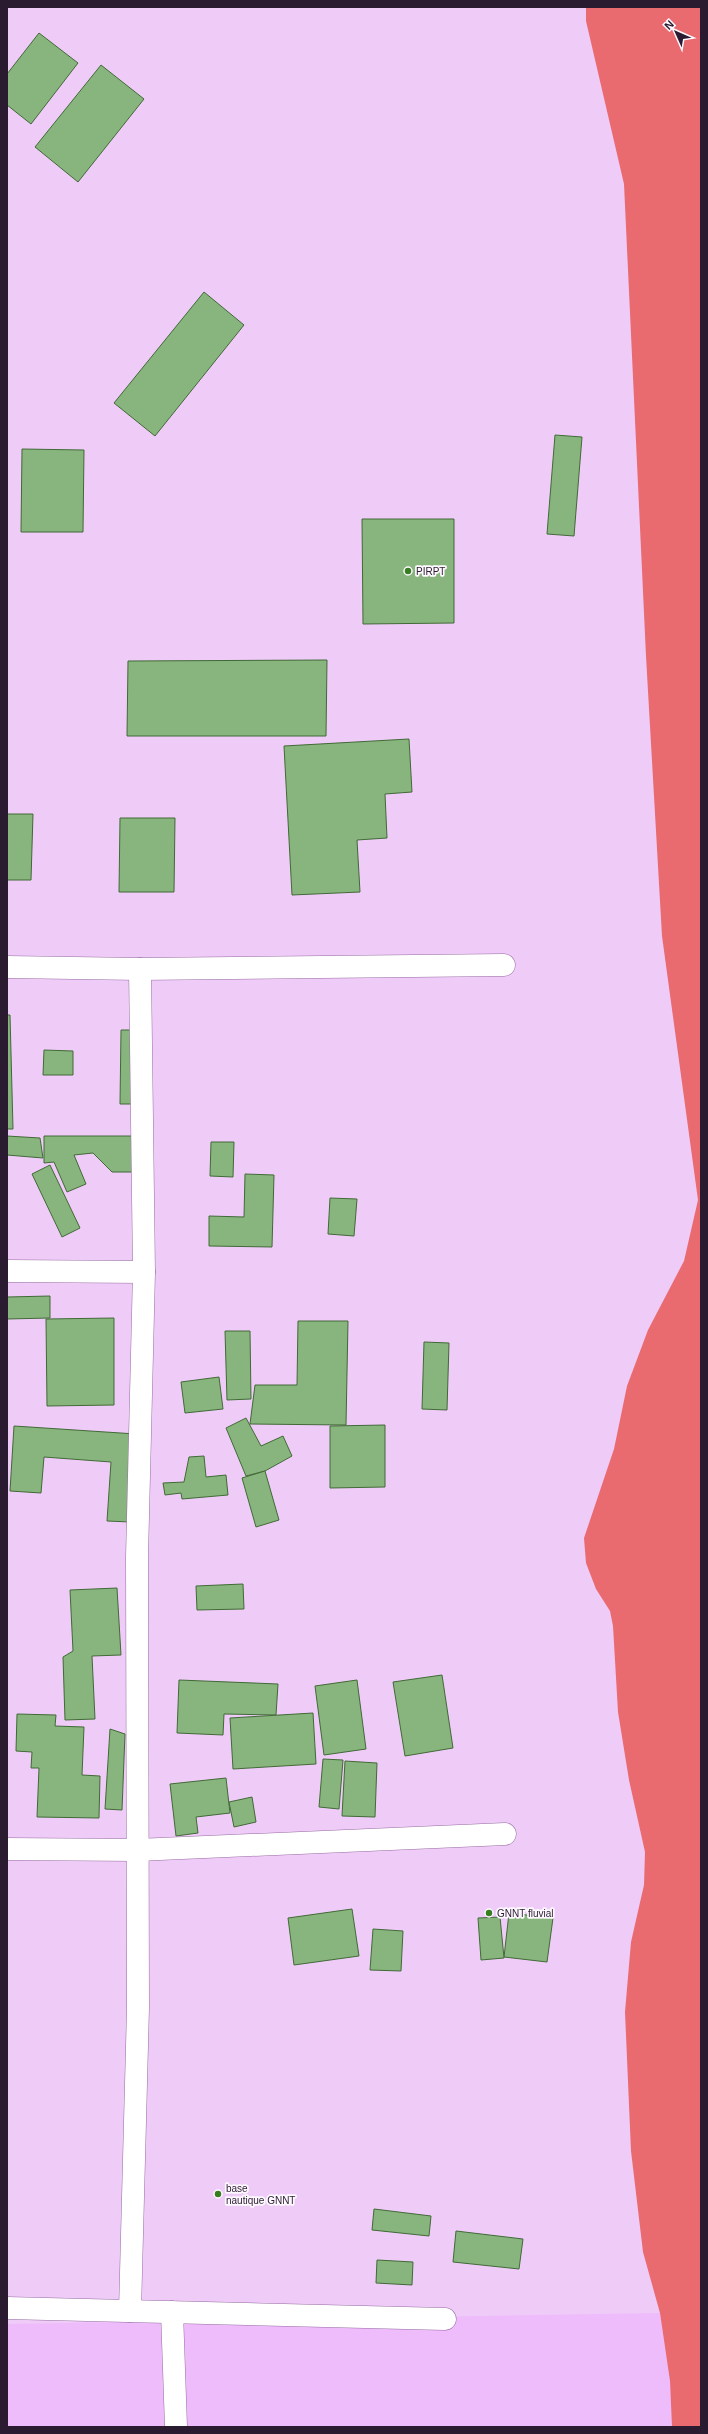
<svg xmlns="http://www.w3.org/2000/svg" width="708" height="2434" font-family="Arial,sans-serif">
<rect width="100%" height="100%" fill="#efcbf8"/>
<path fill="#eebcfb" d="M660,2313L670,2381L672,2427H7V2324Z"/>
<path fill="#e96a6f" d="M586,7H701V2427H672L670,2381L660,2313L643,2252L631,2151L625,2012L631,1942L644,1885L645,1852L629,1780L618,1712L613,1626L610,1611L596,1589L586,1563L584,1538L614,1449L627,1386L648,1330L684,1261L698,1200L662,936L646,656L624,184L586,21Z"/>
<g fill="#88b47d" stroke="#416a37">
<path d="M39,33L78,63L31,124L7,105V74Z"/>
<path d="M101,65L144,99L78,182L35,147Z"/>
<path d="M204,292L244,325L155,436L114,403Z"/>
<path d="M555,435L582,437L574,536L547,534Z"/>
<path d="M22,449L84,450L83,532H21Z"/>
<path d="M362,519H454V623L363,624Z"/>
<path d="M327,660L326,736H127L128,661Z"/>
<path d="M409,739L412,792L385,794L387,838L357,840L360,892L292,895L284,746Z"/>
<path d="M7,814H33L31,880H7Z"/>
<path d="M120,818H175L174,892H119Z"/>
<path d="M7,1015H10L13,1129H7Z"/>
<path d="M121,1030H137L136,1104H120Z"/>
<path d="M44,1050L73,1051V1075H43Z"/>
<path d="M7,1136L40,1138L43,1158L7,1155Z"/>
<path d="M44,1136H132V1172H112L93,1153L74,1155L86,1184L67,1192L54,1162L44,1163Z"/>
<path d="M211,1142H234L233,1177L210,1176Z"/>
<path d="M50,1165L80,1228L62,1237L32,1174Z"/>
<path d="M245,1174L274,1175L272,1247L209,1246V1216L244,1217Z"/>
<path d="M330,1198L357,1199L354,1236L328,1234Z"/>
<path d="M50,1296V1318L7,1319V1297Z"/>
<path d="M114,1318V1405L47,1406L46,1319Z"/>
<path d="M298,1321H348L346,1425L250,1424L255,1385H297Z"/>
<path d="M225,1331H250L251,1399L227,1400Z"/>
<path d="M424,1342L449,1343L447,1410L422,1409Z"/>
<path d="M219,1377L223,1409L185,1413L181,1382Z"/>
<path d="M246,1418L261,1446L283,1436L292,1456L265,1471L246,1476L226,1428Z"/>
<path d="M385,1425V1487L330,1488V1426Z"/>
<path d="M14,1426L136,1434L130,1522L107,1521L111,1462L44,1457L41,1493L10,1491Z"/>
<path d="M204,1456L206,1477L226,1475L228,1495L182,1499L181,1493L165,1495L163,1483L184,1482L189,1457Z"/>
<path d="M265,1471L279,1520L256,1527L242,1478Z"/>
<path d="M243,1584L244,1609L197,1610L196,1586Z"/>
<path d="M117,1588L121,1655L92,1656L95,1719L65,1720L63,1657L73,1651L70,1590Z"/>
<path d="M442,1675L453,1748L405,1756L393,1682Z"/>
<path d="M179,1680L278,1684L276,1715L224,1714L223,1735L177,1733Z"/>
<path d="M357,1680L366,1749L324,1755L315,1686Z"/>
<path d="M313,1713L316,1764L233,1769L230,1718Z"/>
<path d="M17,1714L56,1715L55,1726L84,1727L82,1775L100,1776L99,1818L37,1817L39,1768H31L32,1752L16,1751Z"/>
<path d="M110,1729L125,1734L122,1810L105,1809Z"/>
<path d="M323,1759L343,1760L339,1809L319,1807Z"/>
<path d="M345,1761L377,1763L375,1817L342,1816Z"/>
<path d="M226,1778L230,1813L196,1817L198,1833L176,1836L170,1784Z"/>
<path d="M252,1797L256,1822L234,1827L229,1802Z"/>
<path d="M352,1909L359,1956L294,1965L288,1918Z"/>
<path d="M509,1913L553,1918L547,1962L504,1957Z"/>
<path d="M500,1917L504,1958L481,1960L478,1918Z"/>
<path d="M373,1929L403,1931L401,1971L370,1970Z"/>
<path d="M374,2209L431,2216L429,2236L372,2230Z"/>
<path d="M456,2231L523,2239L519,2269L453,2262Z"/>
<path d="M377,2260L413,2262L412,2285L376,2283Z"/>
</g>
<g fill="none" stroke-linecap="round" stroke-linejoin="round">
<g stroke="#976da1" stroke-width="23">
<g id="minor">
<path d="M7,967L140,969L504,965"/>
<path d="M7,1271L144,1272"/>
<path d="M7,1849L137,1850L505,1834"/>
<path d="M7,2308L445,2319"/>
<path d="M130,2311L138,2008L137,1557L144,1272L140,969"/>
<path d="M172,2312L176,2427"/>
</g>
</g>
<use href="#minor" stroke="#fff" stroke-width="22"/>
</g>
<g fill="#377e23" stroke="#fef9ff" stroke-width="1.5">
<circle cx="408" cy="571" r="4"/>
<circle cx="489" cy="1913" r="4"/>
<circle cx="218" cy="2194" r="4"/>
</g>
<g text-anchor="middle" stroke-width="3.5" stroke-linejoin="round" paint-order="stroke">
<g font-size="10" fill="#2b1b30" stroke="#fef9ff" text-anchor="start">
<text x="416" y="575">PIRPT</text>
<text x="497" y="1917">GNNT fluvial</text>
<text x="226" y="2192">base<tspan x="226" dy="12">nautique GNNT</tspan></text>
</g>
</g>
<rect width="708" height="2434" fill="none" stroke="#2b1b30" stroke-width="16"/>
<g transform="translate(676 32) rotate(315)" stroke="#fef9ff" stroke-width="3" paint-order="stroke">
<path d="M0-3L7 15L0 10L-7 15Z" fill="#2b1b30"/>
<text y="-6" font-size="11" font-weight="bold" text-anchor="middle" fill="#2b1b30">N</text>
</g>
</svg>
